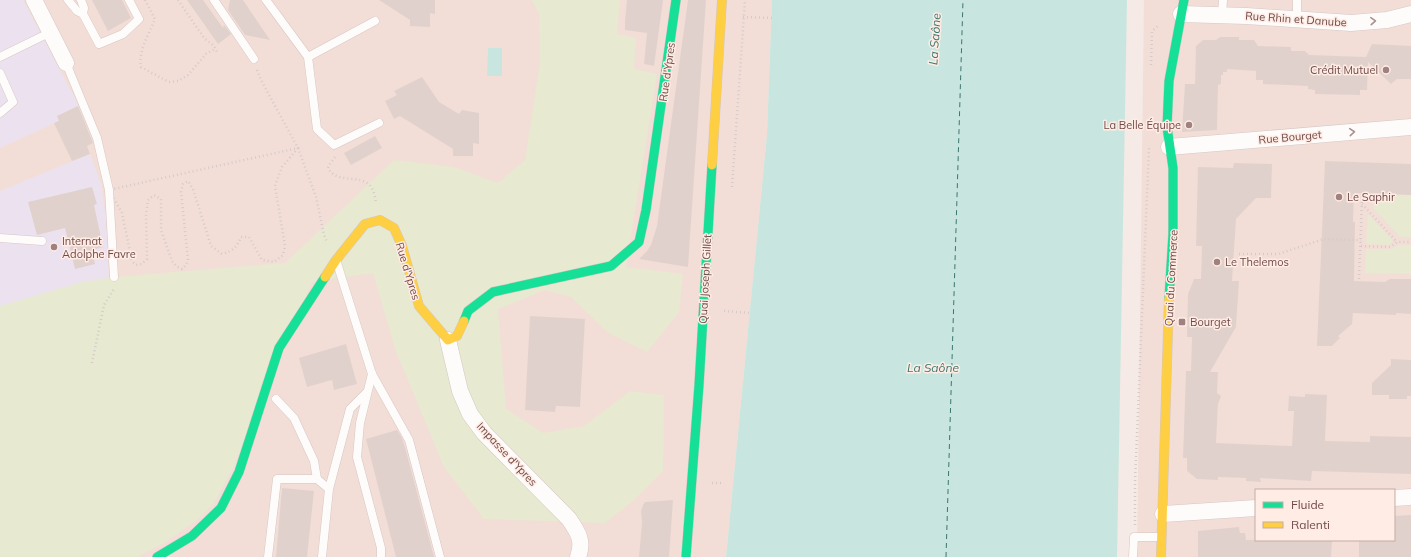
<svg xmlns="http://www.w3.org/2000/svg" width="1411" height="557" font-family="Mulish,sans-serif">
<rect width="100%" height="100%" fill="#f5eae5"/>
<g fill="#f2ded7" fill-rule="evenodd">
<path d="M0,0H772L767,134L726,557H0Z"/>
<path d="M1144,0H1411V557H1137ZM1256,490H1394V540H1256Z"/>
</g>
<g fill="#ece2ef">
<path d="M0,0H23L79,106L57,116L59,121L0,148Z"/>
<path d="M90,154L101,184L106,219L109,284L0,332V191Z"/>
</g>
<g fill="#e7e9d0">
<path d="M532,0H620L617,34L636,38L634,69L657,74L626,267L683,274L679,312L647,352L607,332L571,297L545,290L498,309L506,409L543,433L584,426L630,391L664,395L663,471L633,501L605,523L484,519L444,467L395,349L373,273L312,282L232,470L214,503L197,520L164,543L137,557H0V306L82,282L114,277L285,263L394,160L454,167L498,183L525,160L540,63L539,14Z"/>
<path d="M1374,194L1411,195V237H1400L1373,208Z"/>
<path d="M1368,214L1393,241L1389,245L1366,244Z"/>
<path d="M1398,245H1411V274L1365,273L1366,249H1391Z"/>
</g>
<g fill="#c8e6df">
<path d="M772,0H1127L1117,557H726L767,134Z"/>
<path d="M488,48H502V76H487Z"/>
</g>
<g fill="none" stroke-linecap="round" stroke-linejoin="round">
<path stroke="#3c766f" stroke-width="1" stroke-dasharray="5 4" stroke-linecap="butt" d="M946,557L963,0"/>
</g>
<g fill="#e1d1cd">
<path d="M92,0H122L131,18L108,31Z"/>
<path d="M187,0H203L223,28L224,25L231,34L218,44Z"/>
<path d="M230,0H243L270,40L245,35L228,10Z"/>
<path d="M379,0H435V14L430,13V27L410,26V20Z"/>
<path d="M627,0H663L654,66L644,64L647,33L625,30V21Z"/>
<path d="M688,0H706L688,267L639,259L647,251L651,245L657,226Z"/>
<path d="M1220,37H1239V40H1254L1258,46L1291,47V51H1305L1309,55L1366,57L1372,44L1411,46V79H1397L1391,84L1368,62L1367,90H1360V95L1315,94V90L1308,89V86L1263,84V80H1256V71L1227,69V72H1223V75H1221V84L1218,85L1217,130L1182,132L1185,84H1195L1196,46L1203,40H1216Z"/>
<path d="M422,77L439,102L459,114L462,110L479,113V144L473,143V156H453V149L400,116L394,119L385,101L397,95L394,91Z"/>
<path d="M78,106L93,143L87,146L90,154L72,161L54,123L59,121L57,116Z"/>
<path d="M375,136L382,148L351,165L344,153Z"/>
<path d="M1325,161L1411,164V195L1354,193L1353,222H1355L1354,281L1385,282L1390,279H1411V314L1396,313V315L1353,313L1352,324L1338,336L1340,338L1332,346H1317Z"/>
<path d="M1234,163L1272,164L1271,198H1256L1236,219L1232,281H1239L1236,327L1210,372H1218L1217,393L1221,396L1218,404L1216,443L1292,446L1294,411H1288L1289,396L1305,397V394L1327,395L1325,441L1370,442V436L1411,437V474L1312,471L1311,481L1260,478L1261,482L1246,481V478L1218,477V480L1197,479L1187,471V458H1183L1186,371H1191L1192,337H1187L1188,294L1194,279H1201L1202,246H1196L1198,167L1233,168Z"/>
<path d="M92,187L97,204L94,205L103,247L92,250L95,264L75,269L65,228L37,235L28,202Z"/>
<path d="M530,316L585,319L580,407L556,406L555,412L525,410Z"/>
<path d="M346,344L357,384L334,390L332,380L307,387L299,358Z"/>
<path d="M1391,359L1411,360V396H1407V399H1389V395H1372V383L1391,365Z"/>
<path d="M397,430L402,438L406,451L434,557H396L366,439Z"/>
<path d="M282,488L314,491L307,557H276Z"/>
<path d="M673,500L669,557H639L642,523L641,511L643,505L645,502Z"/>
<path d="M1411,515V557H1359V540H1394V516Z"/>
<path d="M1239,527L1240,533H1245L1246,540H1332L1331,557H1198V531Z"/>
</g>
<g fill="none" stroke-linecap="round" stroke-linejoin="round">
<g stroke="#d6c7c3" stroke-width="9">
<g id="lane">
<path d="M68,0L77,11L83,14"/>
<path d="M81,0L84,8L83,14L99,44L123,34L139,19L129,0"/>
<path d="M214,0L254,59"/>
<path d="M266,0L308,57L317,129L334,145L379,123"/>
<path d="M1222,15L1223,0"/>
<path d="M1297,19V0"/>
<path d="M0,57L51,32"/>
<path d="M308,57L375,21"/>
<path d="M66,63L97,138L109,190L114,277"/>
<path d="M0,73L13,102L0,113"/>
<path d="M0,238L42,241"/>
<path d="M337,263L372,374L409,440L440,557"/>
<path d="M372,374L360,423L357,457L381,548V557"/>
<path d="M276,399L294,418L314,461L317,479L329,489"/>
<path d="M268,557L277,479H317"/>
<path d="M322,557L329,489L350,409L366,393"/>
<path d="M1133,557L1134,537H1161"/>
</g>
</g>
<g stroke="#d6c7c3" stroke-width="17">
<g id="street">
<path d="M34,0L66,63"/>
<path d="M1181,14L1246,16L1351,23L1387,20L1411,14"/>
<path d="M1169,147L1411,127"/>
<path d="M448,340L460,391L470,414L484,433L569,519C578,532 584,541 578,557"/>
<path d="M1394,498L1411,497"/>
<path d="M1163,514L1256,508"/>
</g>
</g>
<g stroke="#d5c6c2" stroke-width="10">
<g id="fast">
<path d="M1169,298L1173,234V168L1167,127L1169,81L1184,0"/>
<path d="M464,321L468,311L493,292L611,266L639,242L646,210L676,0"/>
<path d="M157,557L192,536L221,508L239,472L279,348L325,277"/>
<path d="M686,557L699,385L712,165"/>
</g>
</g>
<g stroke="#d5c6c2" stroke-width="10">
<g id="slow">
<path d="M712,165L722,0"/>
<path d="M325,277L336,260L365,224L380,220L394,228L402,246L419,306L448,340L457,336L464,321"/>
<path d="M1161,557L1169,298"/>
</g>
</g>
<g stroke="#d6cac8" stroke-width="2.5" stroke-dasharray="1 3" stroke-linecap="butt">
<path d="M145,0L155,19C149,34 138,51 141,67L169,82L178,81L188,75L206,54L215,49"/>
<path d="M178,0L204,38L214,46L217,52"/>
<path d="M743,17L772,18"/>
<path d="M1151,65L1152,31L1159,25"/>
<path d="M257,70L262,82L298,148L316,197L324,235L327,242"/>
<path d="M298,148L282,167L275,186L285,246L283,255L274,262L262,260L249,237H241C237,247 233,251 222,254L211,246L193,189L188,181L183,184L181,192L188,260L186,265L182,269L176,266L172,261L161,230V199L154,195L148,200L146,215L147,259L142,264L136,265L132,261L122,213L109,190Z"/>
<path d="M335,157L329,165L328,168C337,185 362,173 371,187C374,191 375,197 376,202"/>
<path d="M732,187L745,0"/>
<path d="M1362,204L1397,242"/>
<path d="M1361,246L1390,247L1397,242H1411"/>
<path d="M1239,254H1278L1324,239L1361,240"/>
<path d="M1359,279L1362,199"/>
<path d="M724,311L750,313"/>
<path d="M92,363L104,305L114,289"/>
<path d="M712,483H724"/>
<path d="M1135,525V482L1149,148"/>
</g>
<use href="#lane" stroke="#fefcfb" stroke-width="8"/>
<use href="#street" stroke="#fefcfb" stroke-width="16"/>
<use href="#fast" stroke="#16e098" stroke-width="9"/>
<use href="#slow" stroke="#ffcf43" stroke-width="9"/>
</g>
<defs><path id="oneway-chevron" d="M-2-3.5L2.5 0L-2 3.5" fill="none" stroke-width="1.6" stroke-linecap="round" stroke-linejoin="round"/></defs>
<g stroke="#a99190">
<use href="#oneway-chevron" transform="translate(1373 21) rotate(-4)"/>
<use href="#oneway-chevron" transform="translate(1352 132) rotate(-5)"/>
</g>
<g fill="#9f827f" stroke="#ffece4" stroke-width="1.5">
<circle cx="1386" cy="70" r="4"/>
<circle cx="1189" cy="125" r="4"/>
<circle cx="1339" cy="197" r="4"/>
<circle cx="54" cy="247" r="4"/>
<circle cx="1217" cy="262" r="4"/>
<rect x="1178" y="318" width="8" height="8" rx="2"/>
</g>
<g text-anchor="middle" stroke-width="3" stroke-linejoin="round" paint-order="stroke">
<g font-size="11" fill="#704a48" stroke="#ffece4">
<text transform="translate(1296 19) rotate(4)" y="4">Rue Rhin et Danube</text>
<text transform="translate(667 72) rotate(-82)" y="4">Rue d'Ypres</text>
<text transform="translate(1290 137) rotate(-5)" y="4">Rue Bourget</text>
<text transform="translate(408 271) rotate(73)" y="4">Rue d'Ypres</text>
<text transform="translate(1171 278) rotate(-87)" y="4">Quai du Commerce</text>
<text transform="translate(705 279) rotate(-87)" y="4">Quai Joseph Gillet</text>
<text transform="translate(507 454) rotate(47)" y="4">Impasse d'Ypres</text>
</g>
<g font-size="11" fill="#704a48" stroke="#ffece4" text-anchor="start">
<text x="1378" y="74" text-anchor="end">Crédit Mutuel</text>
<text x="1181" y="129" text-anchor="end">La Belle Équipe</text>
<text x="1347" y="201">Le Saphir</text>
<text x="62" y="245">Internat<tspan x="62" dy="13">Adolphe Favre</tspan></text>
<text x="1225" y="266">Le Thelemos</text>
<text x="1190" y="326">Bourget</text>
</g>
<g font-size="12" font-style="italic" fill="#3c766f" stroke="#ffece4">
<text transform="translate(935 39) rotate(-86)" y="4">La Saône</text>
<text x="933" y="372">La Saône</text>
</g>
</g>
<rect x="1255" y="489" width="140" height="52" fill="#ffece4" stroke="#c6aba6"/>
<rect x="1263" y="502" width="20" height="6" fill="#16e098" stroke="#c6aba6"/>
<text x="1291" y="509" font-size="12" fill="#704a48">Fluide</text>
<rect x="1263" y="522" width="20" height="6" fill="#ffcf43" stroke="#c6aba6"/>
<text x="1291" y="529" font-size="12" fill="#704a48">Ralenti</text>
</svg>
